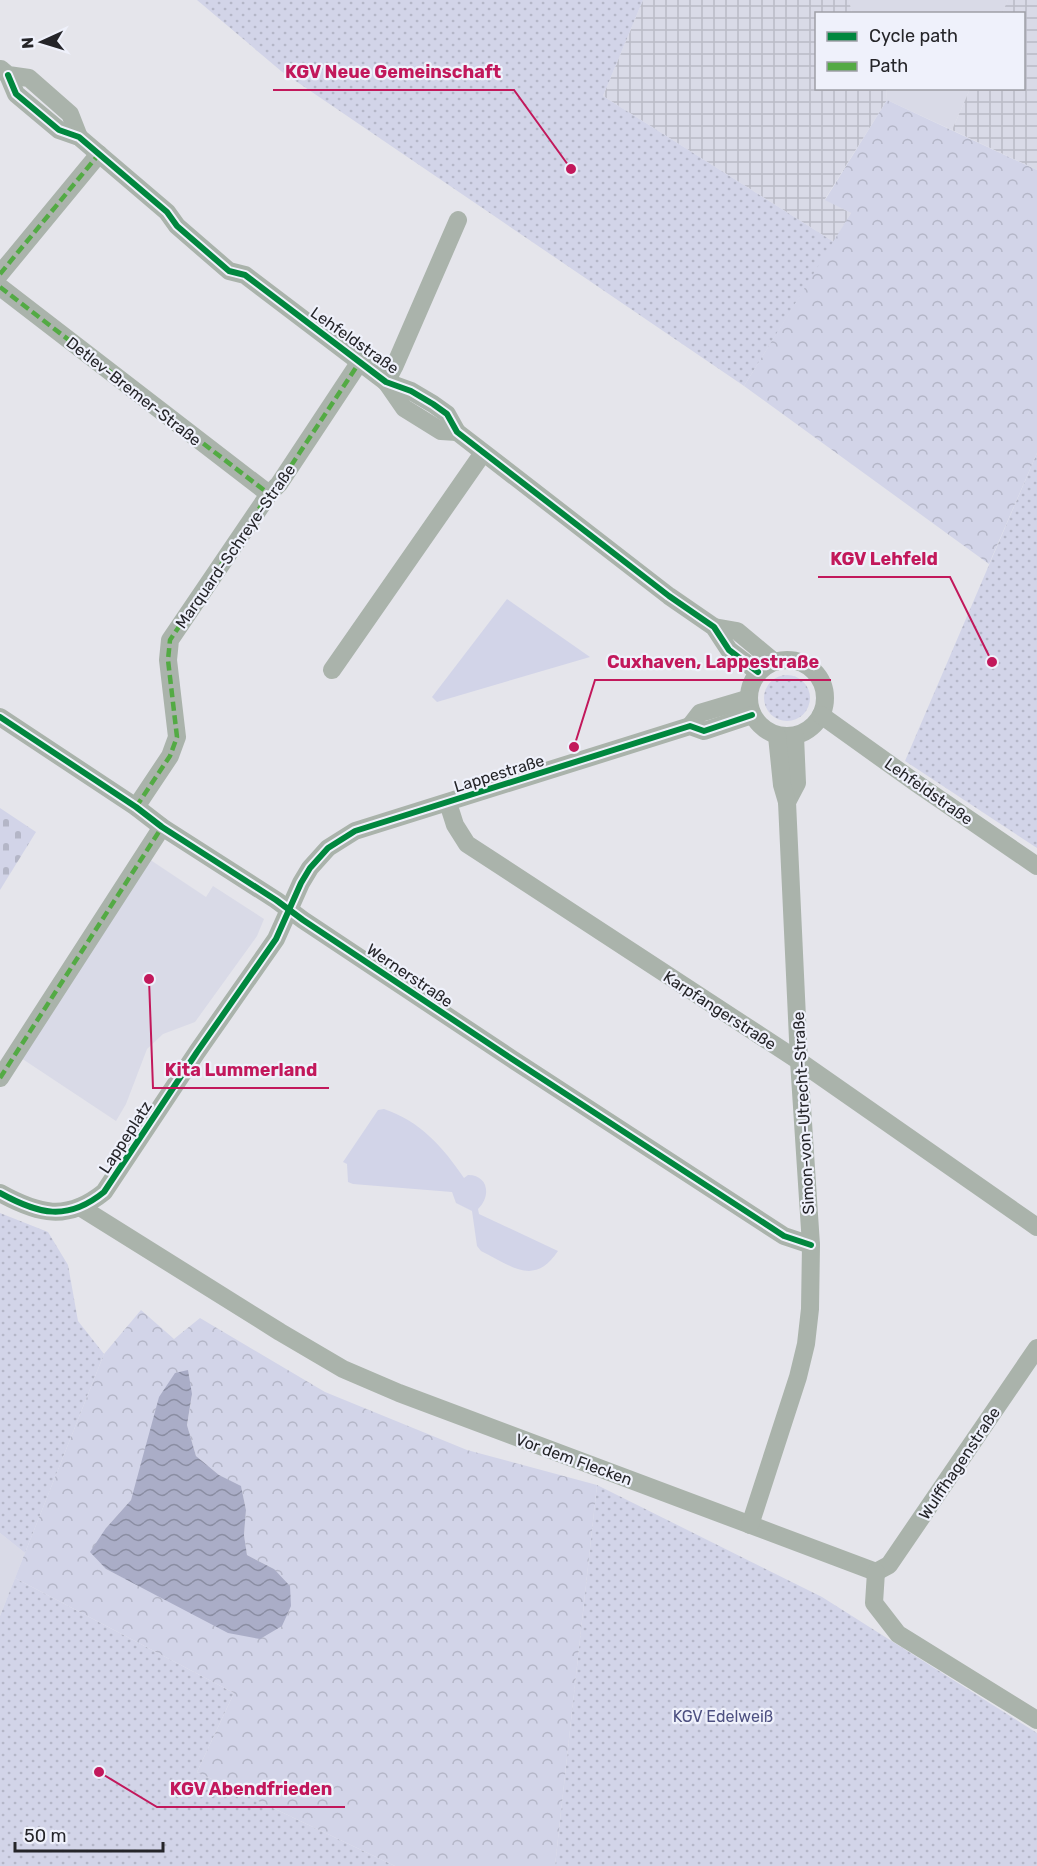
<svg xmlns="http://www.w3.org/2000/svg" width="1037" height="1866" font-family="Rubik,sans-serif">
<defs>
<pattern id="industrial-grid" width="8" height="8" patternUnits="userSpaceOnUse" patternTransform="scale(1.5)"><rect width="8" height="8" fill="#d9dae7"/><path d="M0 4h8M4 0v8" fill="none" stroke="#babbc6"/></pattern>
<pattern id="grass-dots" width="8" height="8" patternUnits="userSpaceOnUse" patternTransform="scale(1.5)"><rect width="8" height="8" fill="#d2d4e8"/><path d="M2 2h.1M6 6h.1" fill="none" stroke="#b4b6c7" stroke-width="1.8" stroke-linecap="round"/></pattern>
<pattern id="forest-crowns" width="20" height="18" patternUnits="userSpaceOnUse" patternTransform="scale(1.5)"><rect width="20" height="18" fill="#d2d4e8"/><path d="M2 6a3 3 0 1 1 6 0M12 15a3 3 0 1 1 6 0" fill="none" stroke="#b4b6c7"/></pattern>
<pattern id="cemetery-stones" width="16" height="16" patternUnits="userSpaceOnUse" patternTransform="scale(1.5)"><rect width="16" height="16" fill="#d2d4e8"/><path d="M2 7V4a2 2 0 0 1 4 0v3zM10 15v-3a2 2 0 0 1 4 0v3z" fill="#b4b6c7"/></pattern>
<pattern id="water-waves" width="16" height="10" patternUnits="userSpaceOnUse" patternTransform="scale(1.5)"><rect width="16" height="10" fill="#aaadc7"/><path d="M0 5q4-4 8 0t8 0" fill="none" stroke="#8a8da2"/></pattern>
</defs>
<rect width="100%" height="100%" fill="#e5e5eb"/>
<g fill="#d9dae7">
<path d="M849,0H1008L1002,14L852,13Z"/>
<path d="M886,89H970L952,130L887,100Z"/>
<path d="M149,859L206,897L213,886L264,919L257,936L195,1022L163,1034L147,1049L126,1104L116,1121L21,1058Z"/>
<path d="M0,1533L25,1553L0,1616Z"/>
</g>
<g fill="url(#industrial-grid)">
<path d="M643,0H849L852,13L816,14V88L886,89L887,100L825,199L851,213L834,242L603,96Z"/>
<path d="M1008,0H1037V170L952,130L970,89L1024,88V14L1002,13Z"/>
</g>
<g fill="url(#grass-dots)">
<path d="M197,0H643L603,96L834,242L744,386L281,71Z"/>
<path d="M1037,453V848L905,761Z"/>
<circle cx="787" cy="698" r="23"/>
<path d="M0,1213L48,1232L68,1265L78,1321L104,1354L25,1553L0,1533Z"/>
<path d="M597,1485L822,1597L1037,1733V1866H555Z"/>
<path d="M15,1578L234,1693L197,1772L395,1866H0V1616Z"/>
</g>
<g fill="url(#forest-crowns)" fill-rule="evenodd">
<path d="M887,100L1037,170V453L989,564L744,386L851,213L825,200Z"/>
<path d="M141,1310L174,1339L200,1318L325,1392L467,1450L597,1485L555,1866H395L197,1772L234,1693L15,1578L104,1354ZM192,1395L187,1425L196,1456L219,1475L241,1487L246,1510L244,1535L247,1555L274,1569L167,1600L106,1569V1528L131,1500L138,1478Z"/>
</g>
<path fill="url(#cemetery-stones)" d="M0,808L36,832L0,890Z"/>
<g fill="#d2d4e8">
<path d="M507,599L590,657L437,702L432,697Z"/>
<path d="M384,1109C420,1121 443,1147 464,1178L468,1175C489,1175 491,1197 478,1209L479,1214L558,1251C534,1287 512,1266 481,1251L477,1246L472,1211L456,1203L452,1192L353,1184L348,1182L347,1164L343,1162L378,1110Z"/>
</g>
<path fill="url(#water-waves)" d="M188,1370L192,1394L187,1425L196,1456L219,1475L241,1486L246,1510L244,1535L247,1555L274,1569L290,1586L291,1606L282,1626L260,1639L228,1633L106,1569L90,1552L106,1528L131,1500L159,1397L175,1373Z"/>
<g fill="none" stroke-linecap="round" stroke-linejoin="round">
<g stroke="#aab3ab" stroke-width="18">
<path d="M1,69L8,75L29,78L70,114L79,137"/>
<path d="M8,75L16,94L59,130L79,137L167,212L177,226L229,271L245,275L386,382L411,391L433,404L447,414L457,432L669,596L714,627L729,650L758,672"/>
<path d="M0,274L99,154"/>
<path d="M0,287L269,494"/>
<path d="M386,382L395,365L458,220"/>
<path d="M386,382L404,408L441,431L457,432"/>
<path d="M714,627L737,631L773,661"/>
<circle cx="787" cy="698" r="38"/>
<path d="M332,670L483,453"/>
<path d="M821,715L916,783L1037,866"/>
<path d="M0,717L136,807L162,827L276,900L303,920L512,1059L784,1236L811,1245"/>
<path d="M690,726L700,713L747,699"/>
<path d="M787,802L797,783L795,736"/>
<path d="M448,803L455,825L467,844L799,1061L1037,1227"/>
<path d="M136,807L170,756L177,737L168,660L170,640L269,494L279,484L359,363"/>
<path d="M0,1078L162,827"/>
<path d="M0,1193C38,1214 67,1222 104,1192L197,1052L276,939L301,883L310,868L328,848L355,831L690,726L704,731L752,715"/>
<path d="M80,1207L280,1332L343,1369L399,1393L876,1572"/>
<path d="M750,1525L798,1377L806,1344L810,1309L811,1245L799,1061L787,802L782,785L777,736"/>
<path d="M876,1572L889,1565L1037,1348"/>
<path d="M876,1572L874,1603L898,1634L1037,1720"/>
</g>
<g stroke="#53aa44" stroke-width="4.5" stroke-dasharray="9 4.5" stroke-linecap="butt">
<path d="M0,274L99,154"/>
<path d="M0,287L269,494"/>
<path d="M136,807L170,756L177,737L168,660L170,640L269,494L279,484L359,363"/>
<path d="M0,1078L162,827"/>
</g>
<g stroke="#eff1fb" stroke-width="10">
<g id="cycleway">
<path d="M8,75L16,94L59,130L79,137L167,212L177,226L229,271L245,275L386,382L411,391L433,404L447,414L457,432L669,596L714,627L729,650L758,672"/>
<path d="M0,717L136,807L162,827L276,900L303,920L512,1059L784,1236L811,1245"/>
<path d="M0,1193C38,1214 67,1222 104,1192L197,1052L276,939L301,883L310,868L328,848L355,831L690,726L704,731L752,715"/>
</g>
</g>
<use href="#cycleway" stroke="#00873e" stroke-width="6"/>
</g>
<g text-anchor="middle" stroke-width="4.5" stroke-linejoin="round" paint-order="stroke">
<g font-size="16" fill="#252529" stroke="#eff1fb">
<text transform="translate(355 340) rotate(35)" y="6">Lehfeldstraße</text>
<text transform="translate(134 391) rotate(38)" y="6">Detlev-Bremer-Straße</text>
<text transform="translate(235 546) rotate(-55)" y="6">Marquard-Schreye-Straße</text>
<text transform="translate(499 773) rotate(-17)" y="6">Lappestraße</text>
<text transform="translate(929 791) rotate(35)" y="6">Lehfeldstraße</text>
<text transform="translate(410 975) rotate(34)" y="6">Wernerstraße</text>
<text transform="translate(720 1010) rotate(33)" y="6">Karpfangerstraße</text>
<text transform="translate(803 1113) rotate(-93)" y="6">Simon-von-Utrecht-Straße</text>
<text transform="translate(125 1137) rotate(-57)" y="6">Lappeplatz</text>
<text transform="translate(574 1459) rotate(20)" y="6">Vor dem Flecken</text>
<text transform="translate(959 1463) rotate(-56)" y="6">Wulffhagenstraße</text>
</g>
<g font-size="16" fill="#4d5081" stroke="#eff1fb">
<text x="723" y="1722">KGV Edelweiß</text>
</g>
</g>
<path fill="none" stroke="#c2185b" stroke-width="2" d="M571 169L514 90H273M992 662L950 577H818M574 747L595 680H831M149 979L153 1088H329M99 1772L157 1807H345"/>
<g fill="#c2185b" stroke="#eff1fb" stroke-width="2">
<circle cx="571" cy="169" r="6"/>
<circle cx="992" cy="662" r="6"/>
<circle cx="574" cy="747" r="6"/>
<circle cx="149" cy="979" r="6"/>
<circle cx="99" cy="1772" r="6"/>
</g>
<g font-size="18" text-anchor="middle" font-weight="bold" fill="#c2185b" stroke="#eff1fb" stroke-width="4.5" stroke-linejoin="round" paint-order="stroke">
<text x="393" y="78">KGV Neue Gemeinschaft</text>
<text x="884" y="565">KGV Lehfeld</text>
<text x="713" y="668">Cuxhaven, Lappestraße</text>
<text x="241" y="1076">Kita Lummerland</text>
<text x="251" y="1795">KGV Abendfrieden</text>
</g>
<rect x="815" y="12" width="210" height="78" fill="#eff1fb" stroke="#9e9fa7" stroke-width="1.5"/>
<rect x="827" y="32" width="30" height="9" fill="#00873e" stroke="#9e9fa7" stroke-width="1.5"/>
<text x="869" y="42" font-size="18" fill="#252529">Cycle path</text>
<rect x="827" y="62" width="30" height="9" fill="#53aa44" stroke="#9e9fa7" stroke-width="1.5"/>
<text x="869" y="72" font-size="18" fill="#252529">Path</text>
<g transform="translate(42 42) rotate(266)" stroke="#eff1fb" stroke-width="4.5" paint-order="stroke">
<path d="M0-4.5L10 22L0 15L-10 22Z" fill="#252529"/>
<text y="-9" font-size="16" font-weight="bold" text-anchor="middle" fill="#252529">N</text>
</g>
<path d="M15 1842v9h148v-9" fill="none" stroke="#252529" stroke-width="3"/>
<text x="24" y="1842" font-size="18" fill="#252529" stroke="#eff1fb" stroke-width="4.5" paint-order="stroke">50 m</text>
</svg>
